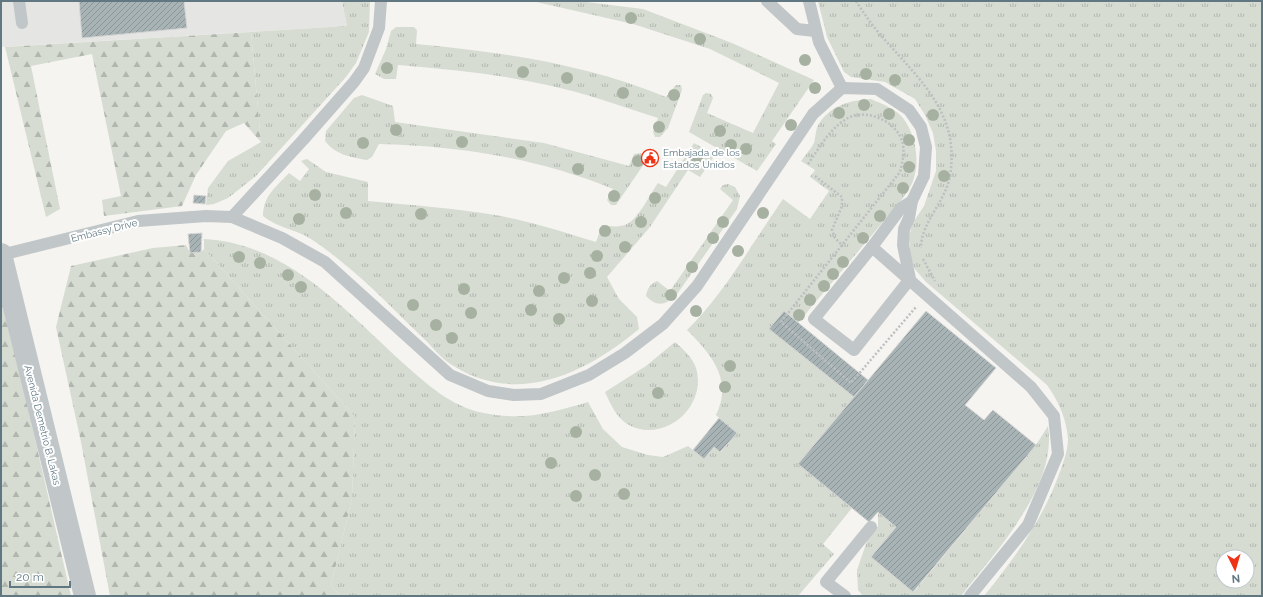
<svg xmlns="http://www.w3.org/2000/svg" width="1263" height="597" font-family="Raleway,sans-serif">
<defs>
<pattern id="grass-tufts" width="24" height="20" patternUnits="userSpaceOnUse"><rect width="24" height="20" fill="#d6dcd1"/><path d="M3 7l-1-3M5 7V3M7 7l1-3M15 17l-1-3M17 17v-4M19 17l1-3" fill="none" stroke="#b1b7af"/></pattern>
<pattern id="forest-firs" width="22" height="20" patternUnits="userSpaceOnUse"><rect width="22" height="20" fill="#d6dcd1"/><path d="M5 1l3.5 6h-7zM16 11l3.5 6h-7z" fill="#b1b7af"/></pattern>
<pattern id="building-hatch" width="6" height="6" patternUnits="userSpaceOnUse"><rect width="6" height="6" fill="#a8b3b6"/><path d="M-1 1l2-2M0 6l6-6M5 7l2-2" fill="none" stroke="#8c9699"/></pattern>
</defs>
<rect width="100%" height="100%" fill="#f5f4f0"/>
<path fill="#e5e6e4" d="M1,1H342L347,26L1,47Z"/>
<g fill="url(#grass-tufts)" fill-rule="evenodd">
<path d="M342,1H370L369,32L356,63L346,77L256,176L228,198L214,204L206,205L208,188L228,161L261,142L251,32L347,26Z"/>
<path d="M532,1H578L643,9L732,43L814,80L772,141L776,144L757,171L689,132L703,95L706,93L711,94L713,98L707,113L753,133L779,83L710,49L633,24Z"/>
<path d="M818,1H1262V596H984C1014,559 1041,522 1058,477C1062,466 1068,451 1068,439C1066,418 1059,402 1047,385L926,282L914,268L910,253L909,238L912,224L924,206L936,171V151L933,133L925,115L915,99L885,82L851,77L844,72L827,37ZM1223,557H1247V581H1223Z"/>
<path d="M396,27H414L417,30L416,44C501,52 586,64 666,97L676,85H681L682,90L668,128L660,137H655L653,132L658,118C621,106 585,93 547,85C498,74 448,69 398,65L396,79H384L375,74L386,49L391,31Z"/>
<path d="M362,95L393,106L395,122L544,143L629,166L634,154L640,153L645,157L646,161L616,205H611L607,200L613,189C537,158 460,146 379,144L372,157L367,160C350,157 336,155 325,141L326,131L354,98Z"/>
<path d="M871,99C882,104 896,109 903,118C916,135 920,162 913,181C911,187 906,193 903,198L798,323L770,329L854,397L852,508L823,544L834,554L798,596H341L331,586L352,498L355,417L204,249V239C287,243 346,311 403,363C427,384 451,407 484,413C524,421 550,413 588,402L603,429L622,447L648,455L663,457L688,446L704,459L714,447L721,452L736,433L716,415C733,380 712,355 687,330C724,294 753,242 783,199L810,219L829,191L810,177L815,170L801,161C805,155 811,149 814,143C816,136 815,129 820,122C832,105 851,100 871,99Z"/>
<path d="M694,143L715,155L700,177L688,170L650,227L607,277L619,299L637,317L639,329C585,374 515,408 449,363C439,356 430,344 421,336C395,311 371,285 343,263C331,253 317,242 304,235C290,229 274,225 263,216C263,196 276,187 289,173L300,181L309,169L301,161L307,159L326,172L368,182V201C410,205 453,208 495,215C530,221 563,232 596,242L602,225C610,226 619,228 627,224C638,219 651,193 658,183L666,187Z"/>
<path d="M728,184L735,187L740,196L737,209L675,297C665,305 656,307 646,296C647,289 650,284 657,281L670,291L733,200L720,189L723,185Z"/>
<path d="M675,342C683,349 693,358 696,368C708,407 663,445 627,424C616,417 610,403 605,392L646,366Z"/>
<path d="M1048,426C1058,486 995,552 961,596H863L858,590L857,570L867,541L878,526V512L896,527L871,557L914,592L1036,445Z"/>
</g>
<g fill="url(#forest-firs)">
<path d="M251,32L261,142L244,123L226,131L196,175L182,206L104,216L102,200L121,196L92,54L31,66L60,209L46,217L5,47Z"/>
<path d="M186,245L190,253L201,252L204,249L355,417L352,498L331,586L341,596H110L81,442L56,327L71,266L153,248Z"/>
<path d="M1,291L71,596H1Z"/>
</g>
<g fill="url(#building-hatch)" stroke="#d6d5d3">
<path d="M79,1H184L187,28L82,38Z"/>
<path d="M194,195L206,196L205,204L193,203Z"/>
<path d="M202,233L201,252L190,253L188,234Z"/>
<path d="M784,311L868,380L854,397L769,329Z"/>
<path d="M926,311L996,368L965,405L984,420L993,410L1036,445L913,592L871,557L896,527L878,512L869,522L798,464Z"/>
<path d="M719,418L737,433L720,452L714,447L704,459L693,450Z"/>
</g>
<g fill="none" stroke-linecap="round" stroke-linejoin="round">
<g stroke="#bdbfc1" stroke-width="2.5" stroke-dasharray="2 2" stroke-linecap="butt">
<path d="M856,1C865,15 874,28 885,40C922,82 960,115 950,176C945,203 921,222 921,248"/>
<path d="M808,164C820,147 830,128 848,118C865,109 891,119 900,136C906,147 903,160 900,172L842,245"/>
<path d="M815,176L842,197V206L832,230L835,238L842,245L781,322L851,383L916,307"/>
<path d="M923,259L935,281"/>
</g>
<g stroke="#c1c6c8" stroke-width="12">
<path d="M19,1L22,23"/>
<path d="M767,1L797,29L815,31"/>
<path d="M809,1L819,42L842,88"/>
<path d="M912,201L901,208L872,247L1031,387L1054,416L1058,454L1028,525L970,596"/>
<path d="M232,217L303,140L354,82L364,68L379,28L381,1"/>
<path d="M1,255L138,221L206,216L232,217L282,238L325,262L450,375L488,391L514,395L541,394L589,375L625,353L663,324L697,286L813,114L842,88L877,89L909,110L921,127L926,147L924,176L912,201L909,218L904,229L903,245L910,279L854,350L814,319L872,247"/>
<path d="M845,596L826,582L871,527"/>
</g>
<path stroke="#c1c6c8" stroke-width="22" d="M1,254L85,596"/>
</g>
<g fill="#a7b1a1">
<circle cx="631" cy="18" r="6"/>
<circle cx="700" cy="39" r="6"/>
<circle cx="805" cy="60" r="6"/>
<circle cx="387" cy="68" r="6"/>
<circle cx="523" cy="72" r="6"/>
<circle cx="866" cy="74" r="6"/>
<circle cx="567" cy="78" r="6"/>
<circle cx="895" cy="80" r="6"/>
<circle cx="815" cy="88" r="6"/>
<circle cx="623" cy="93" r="6"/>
<circle cx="674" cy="95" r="6"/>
<circle cx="864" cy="105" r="6"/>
<circle cx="839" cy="113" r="6"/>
<circle cx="889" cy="114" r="6"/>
<circle cx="933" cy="115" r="6"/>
<circle cx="791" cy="125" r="6"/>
<circle cx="659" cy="127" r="6"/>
<circle cx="396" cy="130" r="6"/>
<circle cx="720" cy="131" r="6"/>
<circle cx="909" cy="140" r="6"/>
<circle cx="462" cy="142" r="6"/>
<circle cx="363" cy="143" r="6"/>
<circle cx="731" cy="145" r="6"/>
<circle cx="746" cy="149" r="6"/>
<circle cx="521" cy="152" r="6"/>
<circle cx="697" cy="159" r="6"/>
<circle cx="638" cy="161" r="6"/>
<circle cx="909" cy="167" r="6"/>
<circle cx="578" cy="169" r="6"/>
<circle cx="944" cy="176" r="6"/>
<circle cx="903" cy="188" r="6"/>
<circle cx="315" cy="195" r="6"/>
<circle cx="614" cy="196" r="6"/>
<circle cx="655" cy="198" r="6"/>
<circle cx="346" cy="213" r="6"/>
<circle cx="763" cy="213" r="6"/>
<circle cx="421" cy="214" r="6"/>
<circle cx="880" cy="216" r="6"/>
<circle cx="299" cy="219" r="6"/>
<circle cx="641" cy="222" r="6"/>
<circle cx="723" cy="222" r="6"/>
<circle cx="605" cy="231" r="6"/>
<circle cx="713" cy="238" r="6"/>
<circle cx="863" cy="238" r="6"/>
<circle cx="625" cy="247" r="6"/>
<circle cx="738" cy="251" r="6"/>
<circle cx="597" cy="256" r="6"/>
<circle cx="239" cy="257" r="6"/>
<circle cx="843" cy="262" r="6"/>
<circle cx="260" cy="263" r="6"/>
<circle cx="692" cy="267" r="6"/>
<circle cx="590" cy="273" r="6"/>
<circle cx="833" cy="274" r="6"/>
<circle cx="288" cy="275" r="6"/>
<circle cx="564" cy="278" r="6"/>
<circle cx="824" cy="286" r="6"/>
<circle cx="301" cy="287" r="6"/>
<circle cx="464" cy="289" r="6"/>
<circle cx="539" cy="291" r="6"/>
<circle cx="671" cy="295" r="6"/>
<circle cx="810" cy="300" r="6"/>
<circle cx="592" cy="301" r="6"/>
<circle cx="413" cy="305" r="6"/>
<circle cx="531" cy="310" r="6"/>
<circle cx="696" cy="311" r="6"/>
<circle cx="471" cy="313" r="6"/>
<circle cx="799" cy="315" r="6"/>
<circle cx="559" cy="319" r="6"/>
<circle cx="436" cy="325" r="6"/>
<circle cx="452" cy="338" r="6"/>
<circle cx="730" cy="366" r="6"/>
<circle cx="725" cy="387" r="6"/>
<circle cx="658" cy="393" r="6"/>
<circle cx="576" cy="432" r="6"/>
<circle cx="551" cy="463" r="6"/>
<circle cx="595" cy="475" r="6"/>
<circle cx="624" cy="494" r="6"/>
<circle cx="576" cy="496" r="6"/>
</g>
<defs>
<g id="civic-ring" transform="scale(0.9)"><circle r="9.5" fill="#fff" stroke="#ef3216" stroke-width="1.5"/><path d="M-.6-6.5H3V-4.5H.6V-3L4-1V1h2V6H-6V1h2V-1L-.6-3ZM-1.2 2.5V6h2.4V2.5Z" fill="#ef3216"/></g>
</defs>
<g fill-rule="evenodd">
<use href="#civic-ring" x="650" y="158"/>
</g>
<g text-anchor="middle" stroke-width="4" stroke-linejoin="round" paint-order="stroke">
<g font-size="10" fill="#617883" stroke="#fff" text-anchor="start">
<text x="663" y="156">Embajada de los<tspan x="663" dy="12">Estados Unidos</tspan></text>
</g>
<g font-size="10" fill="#617883" stroke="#fff">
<text transform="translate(104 230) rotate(-14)" y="4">Embassy Drive</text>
<text transform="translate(43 425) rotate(76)" y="4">Avenida Demetrio B. Lakas</text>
</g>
</g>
<rect width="1263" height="597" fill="none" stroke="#617883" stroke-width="4"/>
<g transform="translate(1235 569) rotate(175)"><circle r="19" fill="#ffffff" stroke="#c0c9cd"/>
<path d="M0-3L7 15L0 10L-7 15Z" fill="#ef3216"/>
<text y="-6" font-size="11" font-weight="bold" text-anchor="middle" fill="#617883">N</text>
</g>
<path d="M10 581v6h60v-6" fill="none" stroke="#617883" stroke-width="2"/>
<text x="16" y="581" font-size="12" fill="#617883" stroke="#ffffff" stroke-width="3" paint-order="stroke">20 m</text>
</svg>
